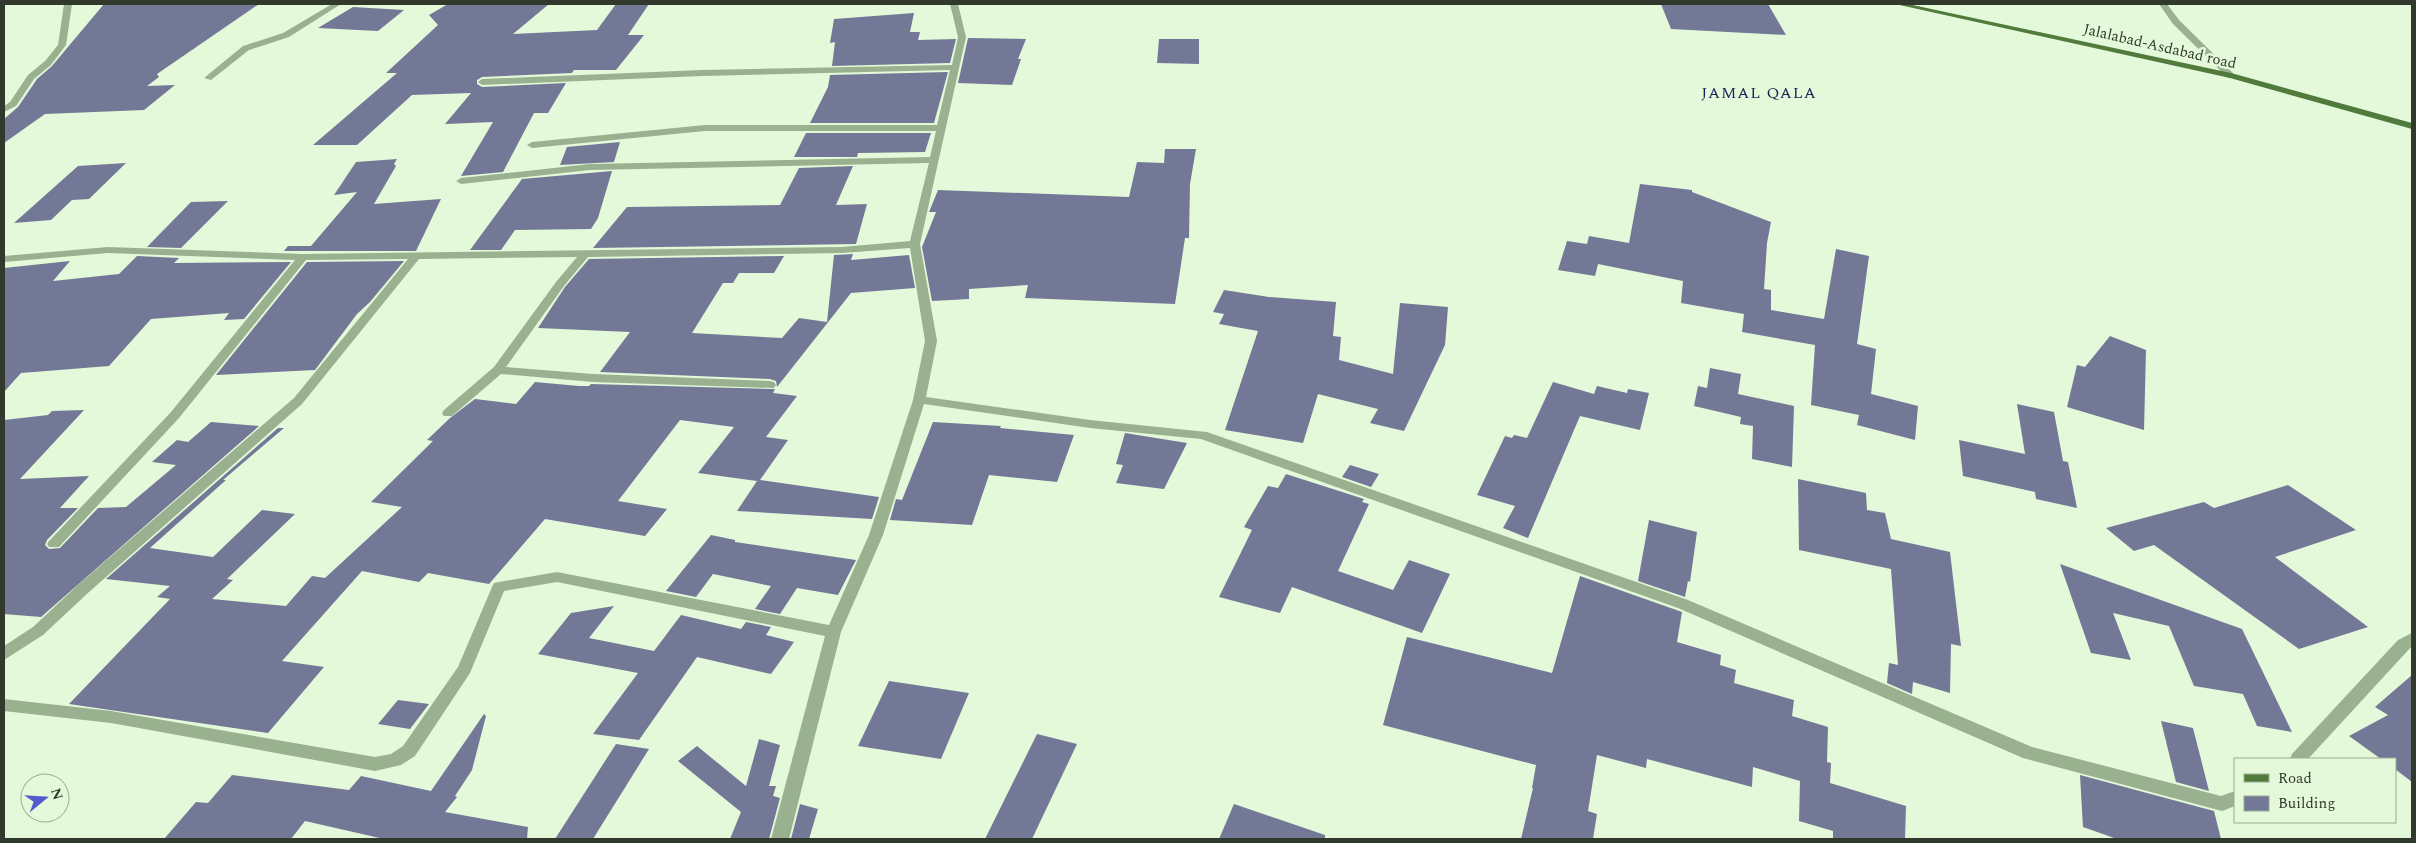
<svg xmlns="http://www.w3.org/2000/svg" width="2416" height="843" font-family="Spectral,serif">
<rect width="100%" height="100%" fill="#e3f9da"/>
<g fill="#737897">
<path d="M104,4H259L157,74L159,77L147,86L175,85L144,110L45,114L4,143V119L18,107L37,79L52,66Z"/>
<path d="M448,4H549L513,34L597,30L616,4H649L628,35H644L616,70H574L572,73L482,77L477,80V84L482,87L566,83L548,113H534L503,172L461,176L493,122L445,124L471,93L412,95L357,145H313L397,73H386L438,25L429,15Z"/>
<path d="M1661,4H1768L1786,35L1671,29Z"/>
<path d="M353,7L404,10L378,31L318,28Z"/>
<path d="M914,13L910,32H920L918,40L956,39L950,63L832,66L835,42L830,43L834,19Z"/>
<path d="M968,38L1026,39L1018,59H1021L1012,85L958,83Z"/>
<path d="M1159,39H1199V64L1157,63Z"/>
<path d="M948,72L934,123H810L828,87L830,75Z"/>
<path d="M806,133H931L925,152L858,153L857,157H794Z"/>
<path d="M620,142L614,162L560,165L567,147Z"/>
<path d="M1165,149H1196L1190,184L1189,238H1185L1175,304L1025,298L1028,285L969,289V299L932,301L922,247L936,212H929L938,190L1129,197L1137,162L1164,163Z"/>
<path d="M397,159L394,164L396,166L374,204L441,199L416,251H284L288,246H311L357,192L334,195L356,162Z"/>
<path d="M126,163L89,199L72,200L51,220L14,223L78,166Z"/>
<path d="M853,166L836,205L867,204L856,244L593,248L627,207L780,205L799,168Z"/>
<path d="M612,171L598,218L591,229L515,230L501,250H470L522,179Z"/>
<path d="M1640,184L1692,190V192L1771,222L1767,243L1764,289L1771,290V310L1824,319L1836,249L1869,256L1857,344L1876,349L1871,394L1918,406L1915,440L1857,425L1859,415L1811,405L1815,345L1742,332L1744,314L1681,303L1683,281L1598,264L1595,276L1558,270L1567,241L1587,244L1589,236L1629,243Z"/>
<path d="M228,201L181,248L147,247L191,202Z"/>
<path d="M853,254L851,260L909,255L915,288L851,293L777,387L776,381L770,379L600,372L630,332L538,328L565,287L589,259L784,256L774,273H739L733,283H723L692,333L782,338L799,318L827,322L834,255Z"/>
<path d="M137,256L179,258L174,263L291,262L244,319L224,320L229,313L151,319L109,366L21,373L4,392V268L70,261L53,281L119,274Z"/>
<path d="M404,261L370,302L357,314L315,370L216,375L307,262Z"/>
<path d="M1224,290L1269,297L1336,302L1333,336L1341,337L1339,360L1393,374L1400,303L1448,307L1445,345L1404,431L1370,423L1378,409L1318,394L1303,443L1225,430L1258,331L1219,324L1224,314L1213,312Z"/>
<path d="M2110,336L2146,350L2144,430L2067,407L2077,365L2085,367Z"/>
<path d="M1710,368L1741,374L1738,394L1794,406L1792,467L1752,459L1753,426L1740,424L1741,417L1694,406L1698,386L1707,388Z"/>
<path d="M535,382L579,386H589L591,384L775,389L773,393L797,396L766,437L788,440L760,480L879,497L872,519L737,511L757,481L698,473L734,427L680,420L618,501L667,509L645,536L545,519L489,584L428,573L419,582L362,571L282,661L324,667L268,733L69,704L170,599L157,597L170,586L106,579L278,428H284L223,480H226L150,548L213,557L262,510L295,514L227,579L233,580L212,599L286,606L312,576L325,578L402,507L371,502L433,441L427,440L450,418L475,399L516,404Z"/>
<path d="M1553,382L1594,394L1597,386L1627,393L1628,389L1649,393L1640,430L1580,416L1528,538L1503,528L1515,506L1477,495L1505,436L1512,438L1514,435L1527,438Z"/>
<path d="M2017,404L2054,412L2063,461L2068,462L2077,508L2036,499L2035,492L1963,476L1959,440L2025,454Z"/>
<path d="M84,410L20,479L89,476L60,508H78L47,540L45,545L49,549L60,548L98,508L126,507L176,465L152,462L177,440L188,442L211,422L259,426L41,617L4,614V420L48,415L52,411Z"/>
<path d="M933,422L1001,426L1000,428L1074,435L1057,482L989,475L972,525L890,520L896,499L902,500Z"/>
<path d="M1125,433L1187,443L1164,489L1116,483L1123,465L1116,464Z"/>
<path d="M1350,465L1379,474L1371,487L1342,477Z"/>
<path d="M1286,474L1364,499L1362,502L1369,504L1338,571L1393,590L1409,560L1450,574L1422,633L1292,587L1280,613L1219,597L1252,530L1244,527L1268,486L1278,488Z"/>
<path d="M1798,479L1866,493L1867,510L1885,513L1891,539L1950,552L1961,646L1951,644L1950,693L1913,682L1912,694L1887,683L1889,663L1898,665L1891,569L1799,550Z"/>
<path d="M2288,485L2356,530L2275,557L2368,627L2299,649L2154,545L2134,551L2106,528L2204,502L2214,508Z"/>
<path d="M1649,520L1697,532L1690,582L1688,581L1685,597L1638,581Z"/>
<path d="M711,535L735,540V542L856,560L838,595L797,588L780,614L755,609L771,586L713,574L696,597L666,591Z"/>
<path d="M2060,564L2242,629L2292,732L2257,726L2243,694L2194,686L2169,626L2113,613L2131,660L2091,653Z"/>
<path d="M1580,576L1682,612L1677,642L1721,655L1720,665L1736,670L1734,683L1794,700L1792,716L1828,727L1827,762L1831,763L1830,783L1906,806L1905,839H1833V831L1799,821L1800,781L1753,767L1752,787L1647,759L1646,768L1597,755L1588,811L1597,814L1593,839H1521L1533,788H1532L1536,765L1383,725L1407,637L1552,673Z"/>
<path d="M614,606L589,638L654,651L681,615L741,629L746,622L771,627L766,635L794,642L771,674L697,657L639,740L593,734L638,673L538,654L571,613Z"/>
<path d="M2412,675V782L2395,769V759H2381L2349,736L2388,715L2375,707Z"/>
<path d="M889,681L969,693L941,759L858,746Z"/>
<path d="M398,700L429,704L410,729L378,724Z"/>
<path d="M484,714L486,716L472,770L455,796L457,797L445,812L528,827L527,839H384L305,821L291,839H164L196,802L208,803L232,775L349,790L361,776L431,791Z"/>
<path d="M2161,721L2193,728L2209,791L2176,782Z"/>
<path d="M1037,734L1077,744L1032,839H985Z"/>
<path d="M759,739L780,745L769,786H776L773,796L780,798L769,839H730L741,812L678,761L697,746L746,786Z"/>
<path d="M616,744L649,749L593,839H555Z"/>
<path d="M2080,775L2214,811L2221,839H2117L2083,827Z"/>
<path d="M800,804L818,809L809,839H791Z"/>
<path d="M1234,804L1325,835V839H1219Z"/>
</g>
<g fill="none" stroke-linecap="round" stroke-linejoin="round">
<g fill="#9ab190" fill-rule="evenodd">
<path d="M64,4H72L66,45L51,65L34,79L16,106L4,112V106L10,102L28,75L45,61L58,45Z"/>
<path d="M332,4H341L289,37L249,50L211,80L204,78L243,46L283,33Z"/>
<path d="M950,4H958L966,37L920,244L937,341L926,397L1090,420L1207,432L1688,600L2032,747L2221,796L2235,791V806L2222,811L2023,758L1678,608L1201,439L1090,428L924,404L883,535L841,632L789,839H771L825,636L557,582L504,591L470,673L415,756L401,765L375,771L111,723L4,711V699L111,711L375,757L391,754L403,746L458,667L492,587L494,583L499,582L557,572L829,625L869,535L913,400L925,341L910,248L842,253L588,257L564,286L506,367L593,374L770,381L774,382L776,385L774,388L593,382L501,374L452,416H444L442,413L444,410L494,367L556,282L577,257L419,259L302,404L89,592L43,635L4,660V646L33,627L79,584L294,398L408,259L306,260L179,418L59,547H49L47,544L49,541L171,412L295,260L108,253L4,262V256L108,247L303,254L842,247L910,241L929,163L590,170L461,184L456,181L461,178L590,164L930,157L936,131H705L532,148L527,145L532,142L705,125H937L950,70L702,76L482,85L478,82L482,79L702,70L952,65L958,37Z"/>
<path d="M2159,4H2167L2179,20L2234,74V78H2228L2173,24Z"/>
<path d="M2412,633V646L2308,759H2290L2292,754L2398,640Z"/>
</g>
<path fill="#517a3d" fill-rule="evenodd" d="M1895,4H1908L2231,73L2412,123V129L2230,78Z"/>
</g>
<g text-anchor="middle" stroke-width="5" stroke-linejoin="round" paint-order="stroke">
<g font-size="15" fill="#31392d" stroke="#e3f9da">
<text transform="translate(2160 46) rotate(13)" y="5">Jalalabad-Asdabad road</text>
</g>
<g font-size="16" letter-spacing="1" fill="#1f2059" stroke="#e3f9da">
<text x="1759" y="98">JAMAL QALA</text>
</g>
</g>
<rect width="2416" height="843" fill="none" stroke="#31392d" stroke-width="10"/>
<rect x="2234" y="758" width="162" height="65" fill="#e3f9da" stroke="#9cac95"/>
<rect x="2244" y="774" width="25" height="8" fill="#517a3d" stroke="#9cac95"/>
<text x="2278" y="783" font-size="15" fill="#31392d">Road</text>
<rect x="2244" y="796" width="25" height="15" fill="#737897" stroke="#9cac95"/>
<text x="2278" y="808" font-size="15" fill="#31392d">Building</text>
<g transform="translate(45 798) rotate(72)"><circle r="24" fill="#e3f9da" stroke="#9cac95"/>
<path d="M0-4L9 19L0 12L-9 19Z" fill="#555ad1"/>
<text y="-8" font-size="14" font-weight="bold" text-anchor="middle" fill="#31392d">N</text>
</g>
</svg>
